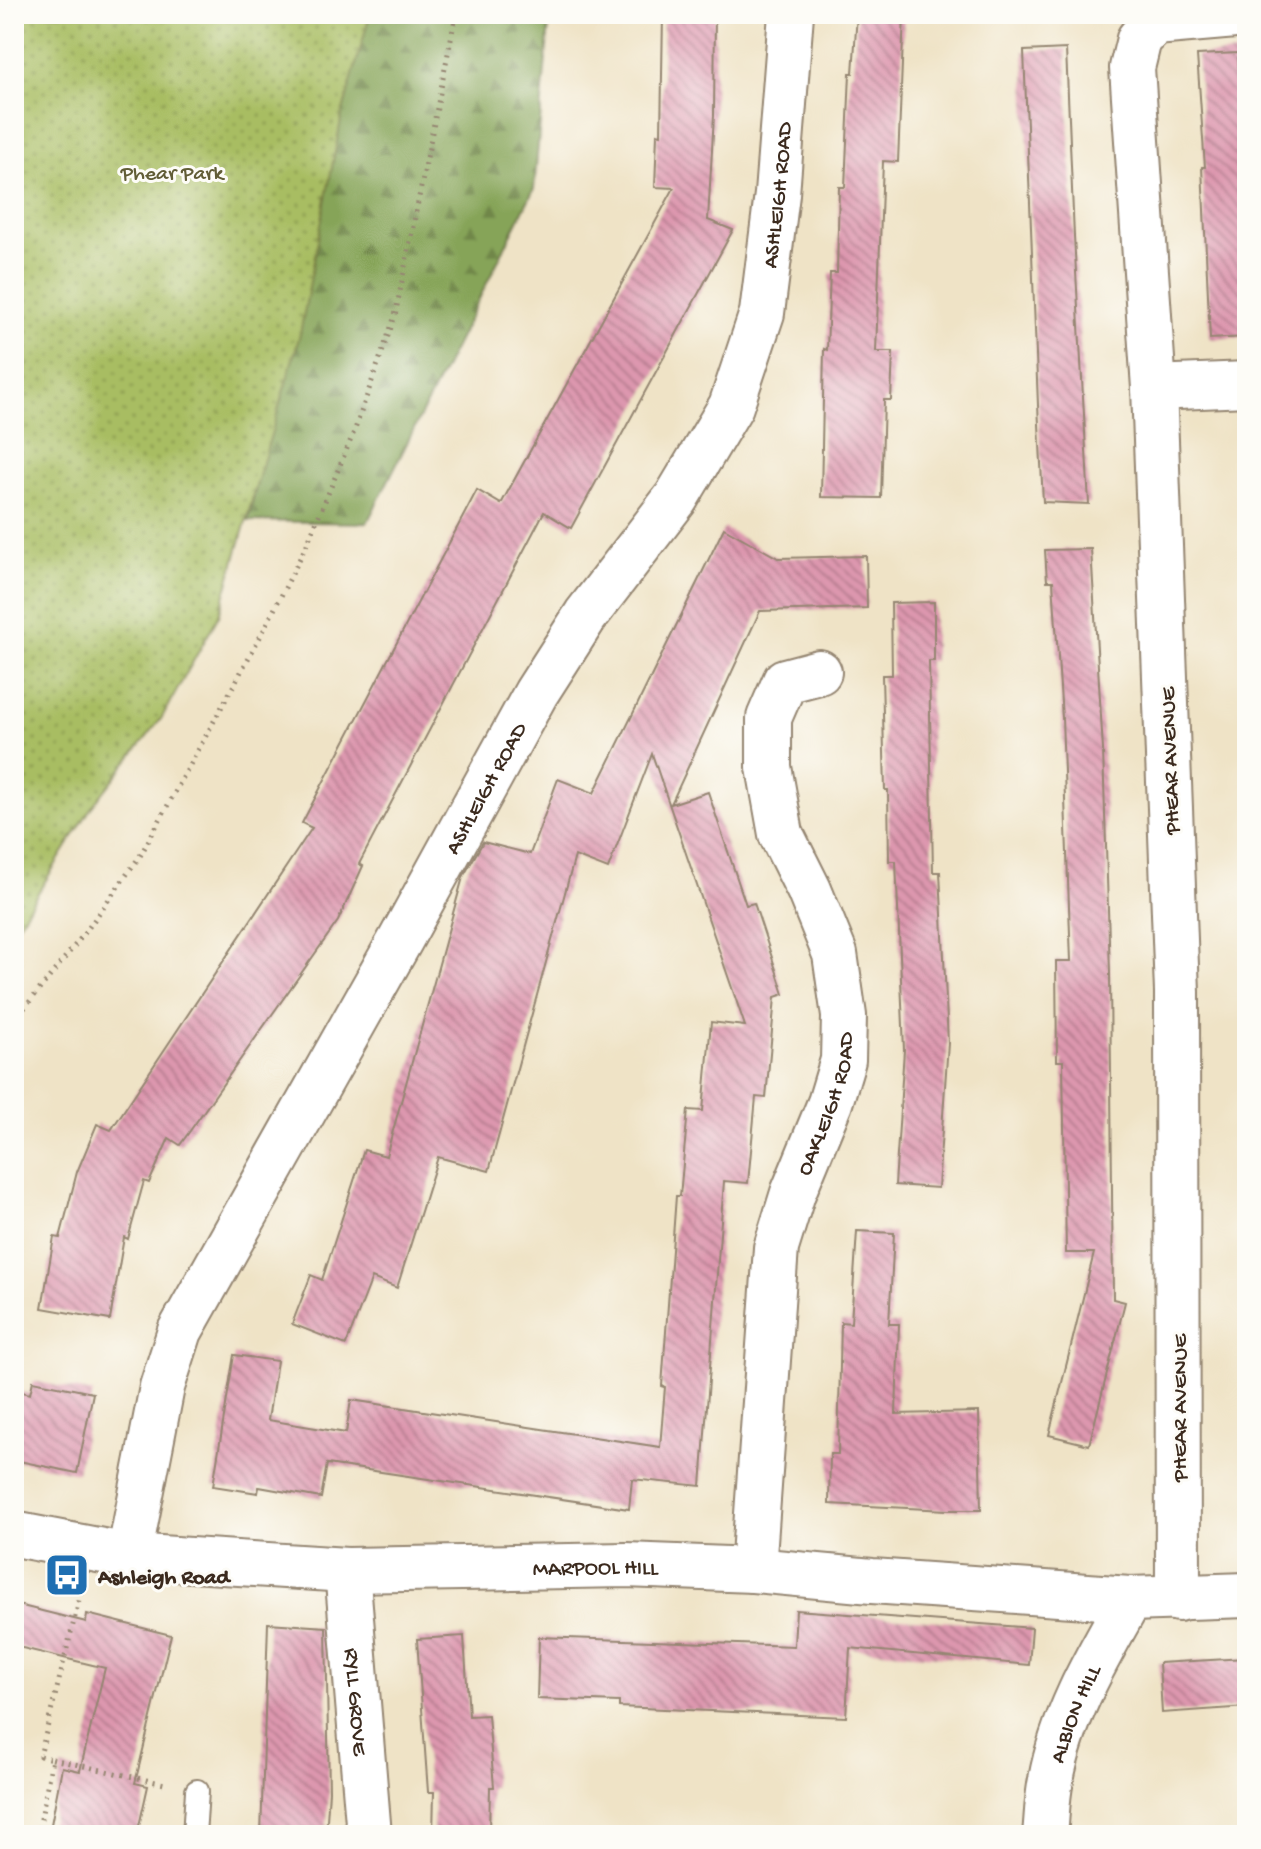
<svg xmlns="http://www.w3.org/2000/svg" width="1261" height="1849" font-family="'Gochi Hand',sans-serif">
<defs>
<pattern id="forest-firs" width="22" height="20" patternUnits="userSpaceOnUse" patternTransform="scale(2)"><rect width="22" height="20" fill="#86a458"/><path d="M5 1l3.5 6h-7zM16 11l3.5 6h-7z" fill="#6f8648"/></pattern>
<pattern id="park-dots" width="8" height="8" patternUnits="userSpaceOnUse" patternTransform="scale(2)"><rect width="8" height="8" fill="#a8bd62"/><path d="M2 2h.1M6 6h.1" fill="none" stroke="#8a9a50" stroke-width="1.8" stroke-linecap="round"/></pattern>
<pattern id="building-back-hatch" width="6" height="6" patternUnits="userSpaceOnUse" patternTransform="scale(2)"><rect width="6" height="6" fill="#dd97af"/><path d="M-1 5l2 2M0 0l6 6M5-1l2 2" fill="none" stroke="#b47b8e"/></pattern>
</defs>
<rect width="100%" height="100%" fill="#fdfcf7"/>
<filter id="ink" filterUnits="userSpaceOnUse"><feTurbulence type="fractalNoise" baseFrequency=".0125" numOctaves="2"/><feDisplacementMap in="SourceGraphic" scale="16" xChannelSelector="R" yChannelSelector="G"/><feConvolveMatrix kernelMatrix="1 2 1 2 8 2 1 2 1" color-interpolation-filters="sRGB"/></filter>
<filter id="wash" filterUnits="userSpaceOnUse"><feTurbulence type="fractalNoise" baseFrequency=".006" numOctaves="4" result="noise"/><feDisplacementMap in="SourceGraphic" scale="32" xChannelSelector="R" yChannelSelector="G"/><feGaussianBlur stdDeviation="1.8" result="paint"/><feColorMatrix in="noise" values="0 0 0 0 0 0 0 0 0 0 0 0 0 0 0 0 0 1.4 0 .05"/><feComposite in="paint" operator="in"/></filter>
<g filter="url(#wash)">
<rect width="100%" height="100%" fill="#efe3c6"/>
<path fill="url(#forest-firs)" stroke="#60673b" stroke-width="2" d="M338,14H550L534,189L367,523L248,521L305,279Z"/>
<path fill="url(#park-dots)" stroke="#727440" stroke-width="2" d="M14,14H370L342,115L300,334L219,615L161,719L91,808L14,931Z"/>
<g id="blocks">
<g fill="url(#building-back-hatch)">
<path d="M663,14H715L714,115L708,220L733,230L571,528L544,512L359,864L363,866L338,921L180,1145L169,1138L149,1183L144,1181L128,1239L124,1237L110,1320L42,1308L54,1237L60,1238L77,1172L97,1124L111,1130L312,828L302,823L477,490L501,504L674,188L655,187L657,134L661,135Z"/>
<path d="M857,14H904L898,162L883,161L876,352H893L891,400H884L881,498L821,497L824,349L827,350L830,273H837L839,187H845L850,73H853Z"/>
<path d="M1066,49L1074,236L1089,504L1043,502L1038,405L1024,51Z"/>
<path d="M1238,53L1247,228V337L1210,339L1202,167H1205L1197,55Z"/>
<path d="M724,528L778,558L866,556L867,608L760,611L671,804L708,792L746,905L754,903L784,994L775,997L766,1098L756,1097L748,1183L724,1181L701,1486L632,1479L629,1509L327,1464L321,1498L259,1487L258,1493L213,1486L234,1355L277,1361L268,1420L346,1433L351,1400L660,1447L665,1387L662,1386L676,1196H680L688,1110L703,1111L711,1022L745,1026L652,754L608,869L575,856L489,1171L438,1157L397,1288L372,1278L346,1345L292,1324L311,1275L322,1280L364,1150L386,1156L463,877L483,842L530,854L558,779L594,793Z"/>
<path d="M1091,549L1103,750L1110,973L1113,1299L1125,1302L1089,1445L1049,1435L1094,1253H1066L1063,1061H1057L1056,961H1071L1062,718L1053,581H1047L1045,550Z"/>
<path d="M934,602V661H929L933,872H940L948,1043L938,1188L895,1185L904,1050L896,861H889L888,790H885L882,675H892L891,603Z"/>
<path d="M857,1231L894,1233L889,1324H899L896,1414L979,1412L981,1510H947L829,1504L830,1454H838L841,1322L851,1323Z"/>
<path d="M33,1381L93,1393L77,1473L14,1460V1390L30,1394Z"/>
<path d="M14,1604L86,1622L87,1614L171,1635L135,1783L148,1786L137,1835H49L62,1767L80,1771L105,1668L14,1646Z"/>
<path d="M796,1610L1032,1628L1029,1665L850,1648L846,1717L619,1707V1702L537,1699L539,1637L794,1646Z"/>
<path d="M268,1623L326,1627L329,1791L326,1835H261Z"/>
<path d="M464,1636L469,1716L488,1715L494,1787H490L489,1835H433L434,1792H428L417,1639Z"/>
<path d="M1245,1658L1247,1707L1162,1713L1159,1663Z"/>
</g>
</g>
</g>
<g filter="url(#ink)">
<use href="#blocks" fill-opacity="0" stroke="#958672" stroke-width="2"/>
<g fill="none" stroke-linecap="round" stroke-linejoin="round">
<g stroke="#958672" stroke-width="26">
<path id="service" d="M194,1835L197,1791"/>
</g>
<g stroke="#958672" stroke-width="48">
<g id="minor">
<path d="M1154,388L1247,384"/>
<path id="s1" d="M129,1556L162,1387L180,1331L401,939L536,693L586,615L676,498L731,406L762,313L777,194L791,14"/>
<path id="s2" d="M347,1570L369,1835"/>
<path id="s3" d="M753,1570L776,1248L793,1193L830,1103L843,1060L844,1016L835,954L809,890L781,834L769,767V718L785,681L819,672"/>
<path d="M1178,1599L1177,992L1154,388L1132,68L1139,39L1155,23L1247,15"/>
<path id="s4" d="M1045,1835C1047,1817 1047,1798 1051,1780C1063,1714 1098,1656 1130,1599"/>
</g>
</g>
<g stroke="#958672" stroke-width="48">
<g id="tertiary">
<path id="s5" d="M14,1534L129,1556L347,1570L626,1565L753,1570L872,1581L1130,1599L1247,1595"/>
</g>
</g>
<g stroke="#958672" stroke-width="5" stroke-dasharray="2 6" stroke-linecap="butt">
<path d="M14,1021L84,934L140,856L265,628L307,544L354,432L395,316L456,14"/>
<path d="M52,1759L169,1785"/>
<path d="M38,1835L52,1759L40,1756L82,1589"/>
</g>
<use href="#service" stroke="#fff" stroke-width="22"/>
<use href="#minor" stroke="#fff" stroke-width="44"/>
<use href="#tertiary" stroke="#fff" stroke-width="44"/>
</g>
</g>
<defs>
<g id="bus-square" transform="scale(2.3)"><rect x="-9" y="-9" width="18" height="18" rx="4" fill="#1f6fb2" stroke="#fdfcf7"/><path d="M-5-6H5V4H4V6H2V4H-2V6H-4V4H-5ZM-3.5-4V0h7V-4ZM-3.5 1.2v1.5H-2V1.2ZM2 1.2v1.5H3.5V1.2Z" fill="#fff"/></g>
</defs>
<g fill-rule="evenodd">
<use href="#bus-square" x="67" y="1575"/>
</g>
<g text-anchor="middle" stroke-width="6" stroke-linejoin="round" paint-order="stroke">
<g font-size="22" fill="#615d36" stroke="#fdfcf7">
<text x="172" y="179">Phear Park</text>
</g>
<g font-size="22" fill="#3b2a1e" stroke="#fdfcf7">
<text dy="8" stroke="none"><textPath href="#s1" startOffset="1526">ASHLEIGH ROAD</textPath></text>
<text transform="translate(1168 761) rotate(-92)" y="8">PHEAR AVENUE</text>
<text dy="8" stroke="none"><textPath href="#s1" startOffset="854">ASHLEIGH ROAD</textPath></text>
<text dy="8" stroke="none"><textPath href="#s3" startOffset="476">OAKLEIGH ROAD</textPath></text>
<text transform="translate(1178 1408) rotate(-90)" y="8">PHEAR AVENUE</text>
<text dy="8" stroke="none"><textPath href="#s5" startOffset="584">MARPOOL HILL</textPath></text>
<text dy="8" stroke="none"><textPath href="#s2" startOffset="132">RYLL GROVE</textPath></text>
<text dy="8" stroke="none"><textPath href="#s4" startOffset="126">ALBION HILL</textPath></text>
</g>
<g font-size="22" font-weight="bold" fill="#3b2a1e" stroke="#fdfcf7" text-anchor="start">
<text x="98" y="1583">Ashleigh Road</text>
</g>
</g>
<rect width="1261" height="1849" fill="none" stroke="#fdfcf7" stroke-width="48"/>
</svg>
